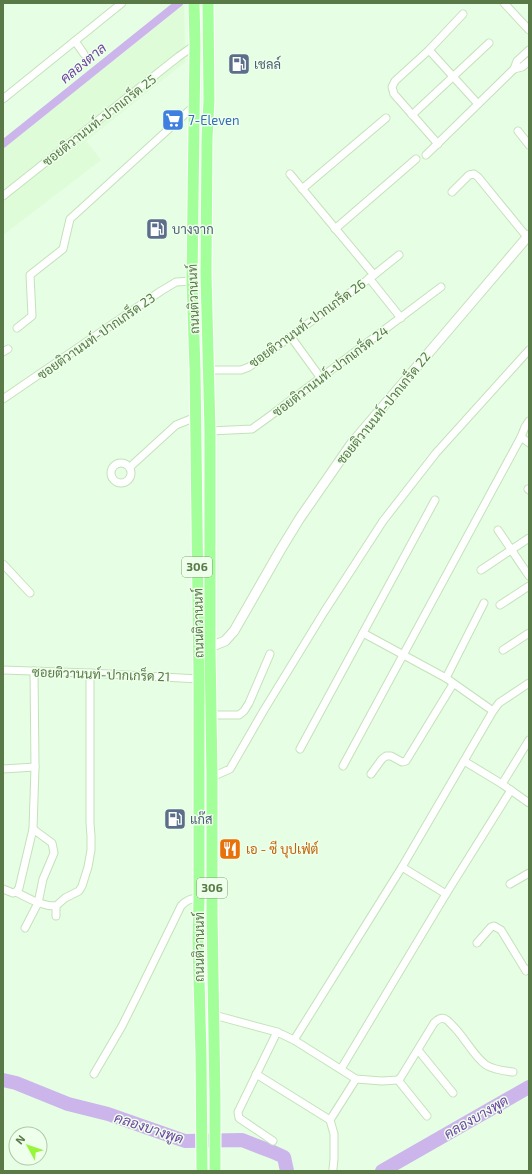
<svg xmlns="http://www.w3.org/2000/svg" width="532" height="1174" font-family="'Exo 2',Sarabun,sans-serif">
<rect width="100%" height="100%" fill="#e6fee3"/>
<path fill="#ddfcd7" d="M184,5L185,62L86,141L101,160L3,235V149Z"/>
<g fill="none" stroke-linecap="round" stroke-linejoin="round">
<path stroke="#cbb5ea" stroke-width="8" d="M3,144L179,3"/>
<g stroke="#cbb5ea" stroke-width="14">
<path d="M3,1080L16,1083L68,1104L108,1114L185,1141L242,1140L273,1152L284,1157L287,1171"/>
<path d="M382,1171L529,1087"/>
</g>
<g stroke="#c4e2ba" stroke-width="9">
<g id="minor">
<path d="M504,3L529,30"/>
<path d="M75,41L84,54"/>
<path d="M429,50L478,104"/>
<path d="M529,50L517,61L514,69L522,67L529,61"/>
<path d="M3,99L122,3"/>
<path d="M412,115L489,43"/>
<path d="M518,131L529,145"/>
<path d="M438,144L394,94L392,87L395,81L429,50L463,14"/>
<path d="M426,155L514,69"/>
<path d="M290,174L374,275"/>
<path d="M302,189L386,118"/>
<path d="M452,192L469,175L474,174L478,177L527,237"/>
<path d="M3,196L178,57L195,45"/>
<path d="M335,229L416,159"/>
<path d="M369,278L401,318"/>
<path d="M17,328L32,316L30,275L63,249L70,219L194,106"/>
<path d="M291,337L320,377"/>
<path d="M3,352L8,349"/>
<path d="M208,370H241L249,367L374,275L399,255"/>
<path d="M3,399L161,291L176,282L192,281"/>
<path d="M210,431L252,429L270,416L441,287"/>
<path d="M521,437L529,443"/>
<circle cx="121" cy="473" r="10"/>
<path d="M130,467L176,425L196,417"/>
<path d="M528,489L529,490"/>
<path d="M498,530L529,576"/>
<path d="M3,564L30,593"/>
<path d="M481,570L529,538"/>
<path d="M500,605L529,586"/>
<path d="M363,633L446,678L493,711"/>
<path d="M503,650L529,633"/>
<path d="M3,670L90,673L199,679"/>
<path d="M446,678L484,603"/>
<path d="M212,715H239L244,711L249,703L270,654"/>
<path d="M300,749L435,500"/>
<path d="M464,761L502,784L529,803"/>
<path d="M343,766L521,437L525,427L529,421"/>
<path d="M3,769L35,767"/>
<path d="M371,774L382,759L386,756H391L402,762L406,761L453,684"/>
<path d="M212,777L230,769L264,710L324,612L383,521L436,453L529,350"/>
<path d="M502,784L529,740"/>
<path d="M33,829L35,767L34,671"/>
<path d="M402,867L446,894"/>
<path d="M510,884L529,873"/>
<path d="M3,889L13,893L16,892L19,888L33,829L52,843L54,853L43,879L38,903L25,928"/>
<path d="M16,892C30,899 41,906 56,906"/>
<path d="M56,916V906L65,898L79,891L82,886L88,867L91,850V836L90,823V673"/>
<path d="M477,943L491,927L494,926L501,930L526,971L529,969"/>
<path d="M214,1015L277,1032L294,1040L356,1079L382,1081L398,1080L401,1077L434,1023C437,1020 441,1017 445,1019C448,1020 450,1023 452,1025C464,1036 474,1057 486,1065C494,1070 504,1071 513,1072"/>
<path d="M294,1040L402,867L493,711L499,703L529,683"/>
<path d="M418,1050L453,1093"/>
<path d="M341,1069L446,894L511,790"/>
<path d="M94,1074L122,1026L138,994L181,906C186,900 191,898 199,898"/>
<path d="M256,1074L330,1120L334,1134V1159L333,1169"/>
<path d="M398,1080L427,1116"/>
<path d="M330,1120L356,1079"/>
<path d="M273,1141L239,1118L238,1112L277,1032"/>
</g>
</g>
<g stroke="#c4e2ba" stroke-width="11">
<path id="tertiary" d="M210,647L225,641L234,631L281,549L300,518L352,443L529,235"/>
</g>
<g stroke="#fff" stroke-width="13">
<g id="primary">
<path d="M194,3L195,45L192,281L195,369L199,679V898L198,942L201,1055L202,1171"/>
<path d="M208,3L209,100L207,139L206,274L210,431V647L212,777V912L215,1099V1171"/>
</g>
</g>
<use href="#minor" stroke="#fff" stroke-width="7"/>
<use href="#tertiary" stroke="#fff" stroke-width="9"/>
<use href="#primary" stroke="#a3ff99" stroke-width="11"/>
</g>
<defs>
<g id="fuel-square" transform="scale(1.15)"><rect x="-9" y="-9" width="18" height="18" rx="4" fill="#5c6f8a" stroke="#eeffeb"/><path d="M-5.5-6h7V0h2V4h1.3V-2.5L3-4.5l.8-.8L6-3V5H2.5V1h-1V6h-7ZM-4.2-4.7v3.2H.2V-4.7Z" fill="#fff"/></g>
<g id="supermarket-square" transform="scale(1.15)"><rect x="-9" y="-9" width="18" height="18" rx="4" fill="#3f7fe0" stroke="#eeffeb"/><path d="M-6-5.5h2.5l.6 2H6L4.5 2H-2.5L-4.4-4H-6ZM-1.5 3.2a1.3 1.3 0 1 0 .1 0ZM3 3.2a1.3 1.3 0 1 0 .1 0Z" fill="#fff"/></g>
<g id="restaurant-square" transform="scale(1.15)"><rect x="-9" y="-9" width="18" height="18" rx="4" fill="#e8710a" stroke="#eeffeb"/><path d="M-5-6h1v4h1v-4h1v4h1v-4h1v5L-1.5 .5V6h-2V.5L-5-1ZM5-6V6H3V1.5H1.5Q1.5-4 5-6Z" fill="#fff"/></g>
</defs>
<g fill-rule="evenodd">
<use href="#fuel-square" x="239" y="64"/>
<use href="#supermarket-square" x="173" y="120"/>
<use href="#fuel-square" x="157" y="229"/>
<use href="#fuel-square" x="175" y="819"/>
<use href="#restaurant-square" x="230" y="849"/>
</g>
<g text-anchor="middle" stroke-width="3" stroke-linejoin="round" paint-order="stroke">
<g fill="#eeffeb" stroke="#86a178" stroke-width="1">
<rect x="182" y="557" width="30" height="20" rx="3"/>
<rect x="197" y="878" width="30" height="20" rx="3"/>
</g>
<g font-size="12" font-weight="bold" fill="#597946">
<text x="197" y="571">306</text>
<text x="212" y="892">306</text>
</g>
<g font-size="13" fill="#4e5e75" stroke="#eeffeb" text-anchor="start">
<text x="254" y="69">เชลล์</text>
<text x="172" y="234">บางจาก</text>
<text x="190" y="824">แก๊ส</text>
</g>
<g font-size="13" fill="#597946" stroke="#eeffeb">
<text transform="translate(99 120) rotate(-38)" y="5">ซอยติวานนท์-ปากเกร็ด 25</text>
<text transform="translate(193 299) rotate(-92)" y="5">ถนนติวานนท์</text>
<text transform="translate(307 323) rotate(-36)" y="5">ซอยติวานนท์-ปากเกร็ด 26</text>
<text transform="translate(96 336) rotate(-35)" y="5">ซอยติวานนท์-ปากเกร็ด 23</text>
<text transform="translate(330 371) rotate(-37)" y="5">ซอยติวานนท์-ปากเกร็ด 24</text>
<text transform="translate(383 408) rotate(-51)" y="5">ซอยติวานนท์-ปากเกร็ด 22</text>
<text transform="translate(198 623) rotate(-91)" y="5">ถนนติวานนท์</text>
<text transform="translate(101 674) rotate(2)" y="5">ซอยติวานนท์-ปากเกร็ด 21</text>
<text transform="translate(199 947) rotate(-90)" y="5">ถนนติวานนท์</text>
</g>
<g font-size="13" fill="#366cbe" stroke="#eeffeb" text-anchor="start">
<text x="188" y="125">7-Eleven</text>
</g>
<g font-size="13" fill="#c56008" stroke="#eeffeb" text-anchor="start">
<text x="246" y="854">เอ - ซี บุปเฟ่ต์</text>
</g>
<g font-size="14" font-style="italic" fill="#6f45a5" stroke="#eeffeb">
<text transform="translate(83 63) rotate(-39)" y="5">คลองตาล</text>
<text transform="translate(476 1117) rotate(-30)" y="5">คลองบางพูด</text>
<text transform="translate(149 1128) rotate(18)" y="5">คลองบางพูด</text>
</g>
</g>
<rect width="532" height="1174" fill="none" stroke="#597946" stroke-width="8"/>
<g transform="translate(28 1146) rotate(310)"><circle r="19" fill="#eeffeb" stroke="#b2c9a9"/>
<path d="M0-3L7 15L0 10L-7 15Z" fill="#99f43c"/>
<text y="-6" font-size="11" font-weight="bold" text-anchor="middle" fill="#597946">N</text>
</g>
</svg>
